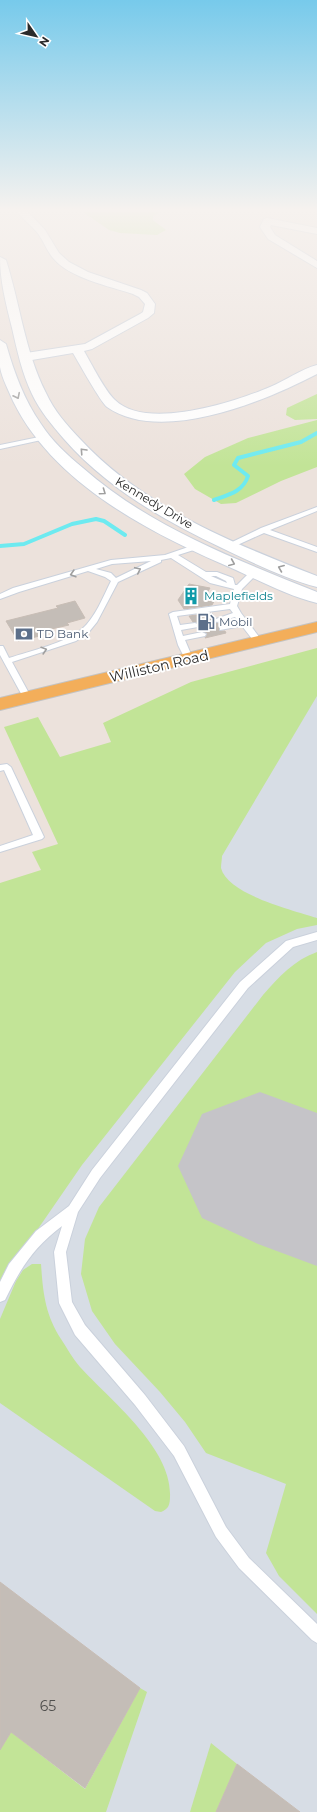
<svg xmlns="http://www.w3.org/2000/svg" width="317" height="1812" font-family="Montserrat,sans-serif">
<rect width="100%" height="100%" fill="#ece2dc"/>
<path fill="#d7dde5" d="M317,658V1812H0V1095Z"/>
<g fill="#c2e497">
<path d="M83,212H161L153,216V220L166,230L157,235L120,233L109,230Z"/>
<path d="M317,394V419L295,420L286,415L287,408Z"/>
<path d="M317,420V467L281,481L236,503L221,504L195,489L184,474L205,457L248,438Z"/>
<path d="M317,648V696L222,856C222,859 221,864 221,868C228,895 293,910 317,918V925L297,929L266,943L235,972L82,1165L0,1284V883L41,870L32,852L58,844L4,727L38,717L60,757L111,742L103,723L191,682Z"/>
<path d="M317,952V1128L283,1114L236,1219L317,1255V1614L279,1576L266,1553L286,1484L206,1453L185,1422L160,1392L115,1344L92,1311L81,1274L85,1239L99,1207L263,995C279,977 294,960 317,952Z"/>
<path d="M32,1264H41C43,1293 45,1314 61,1339C67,1348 73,1359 80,1367C110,1400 172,1448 170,1496C170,1504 169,1509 161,1512L155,1511L0,1403V1319L16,1281L23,1270Z"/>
<path d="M140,1688L147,1692L106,1812H0V1750L11,1732L85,1789Z"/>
<path d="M211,1743L237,1764L216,1812H190Z"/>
</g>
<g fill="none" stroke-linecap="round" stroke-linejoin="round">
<g stroke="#6deaf0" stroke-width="4">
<path d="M214,500C228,495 243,492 248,476L234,465L238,458L301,442L317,433"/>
<path d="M0,546L24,544L72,524L96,519L104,521L125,535"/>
</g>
<path fill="#c5c4c8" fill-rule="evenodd" d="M260,1092L317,1113V1266L258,1244L202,1218L178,1166L202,1114Z"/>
</g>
<g fill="#c4bdb7" stroke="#c8bdb5">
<path d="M189,584L210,588L207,593L209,594L207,596L216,598L212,605L184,609L178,600Z"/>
<path d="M75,601L85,618L67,623L69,625L38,632L40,636L18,641L6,621L58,608L56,606Z"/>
<path d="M212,613L215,618L212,620L220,624L219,631H225L226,633L205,638L207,634L200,631L198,628L200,625L193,622L189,616Z"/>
<path d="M0,1582L140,1688L85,1788L11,1732L0,1750Z"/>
<path d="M237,1764L300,1812H216Z"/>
</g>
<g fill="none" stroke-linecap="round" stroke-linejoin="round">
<g stroke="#cad1dc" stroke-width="2">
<g id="service">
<path d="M44,436L46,437V439L0,449V445Z"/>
<path d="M317,507V511L270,530L317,547V552L264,533L233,547L226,545L261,528Z"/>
<path d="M197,544H200V548L178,555L206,572H217L233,578L235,585H237L252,570H258L259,572L242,589L237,606L241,613L263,642L262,644H256L242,626L220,630V626L239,622L235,617L217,622L213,620L233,613L230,609L177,616L180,625L195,623L199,625L198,627L181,630L183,636L202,632L206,634L205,636L185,640L193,659L189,661H186L178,645L169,614L173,612L230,604L234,589L210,583L171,558L161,560V562L118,582L97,622L88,633L76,641L12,662L31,697L30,699H24L0,655V646H3L9,658C30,651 66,643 82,629C95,618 103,597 111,581L105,577L88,571L19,592L0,599V594L13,588L111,560L165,555ZM151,561L116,578L111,573L96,569L112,564ZM211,576H216L226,581L227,583Z"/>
<path d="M7,764L11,767L44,837L42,839L0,852V846L33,835L4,770L0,771V765Z"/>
<path d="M317,932V940L293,947L248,988L100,1178L78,1212L66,1252L72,1302L85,1325L145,1395L184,1446L226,1527L249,1558L317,1624V1643L312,1640L239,1568L216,1537L174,1456L135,1405L75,1335L59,1303L54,1252L62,1226C33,1248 20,1269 5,1300L0,1302V1282L9,1264L36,1231L69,1206L92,1170L240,982L286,941Z"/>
</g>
</g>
<g stroke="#cad1dc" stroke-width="2">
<g id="minor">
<path d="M18,212H28L45,230L59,253L69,262L88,272L141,290L147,293L155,304L154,313L148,318L92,349L84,351C91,363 105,391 115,400C146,431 235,402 270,387C285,381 301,369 317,365V374C265,401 161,445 107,407C100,401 79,363 73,353L26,361L20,357L26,353L85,344L140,314L143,312L145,304L139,297L133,294C109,286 69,278 53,258C47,251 44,242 39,235C33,226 24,221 18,212Z"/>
<path d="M267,218L317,228V234L271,225L270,227L275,235L317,261V268L268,239L260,227L264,219Z"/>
</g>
</g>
<g stroke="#cad1dc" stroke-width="2">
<g id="secondary">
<path d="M0,257L6,260C20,304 25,352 46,393C54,411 67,425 80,439C143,507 232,543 317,576V587C286,579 251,562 222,548C163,520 107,488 64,439C52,425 40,411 32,394C22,373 17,350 12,328C6,304 0,281 0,257Z"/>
<path d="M0,340L6,344C14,372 24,400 41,424C52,441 67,455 83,468C150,527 235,559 317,592V603C289,596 262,582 236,570C154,535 54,485 13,401C9,391 2,379 0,367C0,359 0,349 0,340Z"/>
</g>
</g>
<g stroke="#c3c3c3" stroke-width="2">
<path id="primary" d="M317,622V632L0,710V698Z"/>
</g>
<use href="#service" fill="#fff" fill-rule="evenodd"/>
<use href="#minor" fill="#fff" fill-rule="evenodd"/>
<use href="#secondary" fill="#fff" fill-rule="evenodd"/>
<use href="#primary" fill="#f3ae5a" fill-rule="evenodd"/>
</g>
<defs><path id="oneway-chevron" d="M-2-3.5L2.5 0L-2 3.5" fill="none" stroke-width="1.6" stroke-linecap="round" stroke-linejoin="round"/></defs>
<g stroke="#9f9f9f">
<use href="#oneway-chevron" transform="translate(17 396) rotate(64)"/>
<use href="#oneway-chevron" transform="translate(83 451) rotate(-133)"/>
<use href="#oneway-chevron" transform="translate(103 492) rotate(35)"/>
<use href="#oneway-chevron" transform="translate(232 563) rotate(23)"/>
<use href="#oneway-chevron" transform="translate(281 568) rotate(-158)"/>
<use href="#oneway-chevron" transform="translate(138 570) rotate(-25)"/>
<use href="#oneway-chevron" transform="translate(73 574) rotate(164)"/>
<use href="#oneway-chevron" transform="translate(44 650) rotate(-17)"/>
</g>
<linearGradient id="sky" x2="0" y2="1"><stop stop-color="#77caeb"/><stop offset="0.45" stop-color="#f6f2ef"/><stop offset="1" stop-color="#f6f2ef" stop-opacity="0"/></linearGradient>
<rect width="317" height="466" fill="url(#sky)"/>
<defs>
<g id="building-bare" transform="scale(1.38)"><path d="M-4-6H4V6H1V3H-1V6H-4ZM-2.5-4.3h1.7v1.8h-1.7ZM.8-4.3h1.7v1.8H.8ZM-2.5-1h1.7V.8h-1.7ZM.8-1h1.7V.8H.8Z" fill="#0f9aa8" stroke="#fff" stroke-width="2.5" paint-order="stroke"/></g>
<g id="fuel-bare" transform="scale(1.38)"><path d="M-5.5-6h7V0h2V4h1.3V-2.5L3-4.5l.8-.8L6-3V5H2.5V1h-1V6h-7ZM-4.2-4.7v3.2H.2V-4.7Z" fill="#5c6f8a" stroke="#fff" stroke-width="2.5" paint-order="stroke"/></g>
<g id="bank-bare" transform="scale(1.38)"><path d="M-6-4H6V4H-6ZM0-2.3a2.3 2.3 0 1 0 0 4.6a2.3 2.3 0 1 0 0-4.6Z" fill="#5c6f8a" stroke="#fff" stroke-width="2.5" paint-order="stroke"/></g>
</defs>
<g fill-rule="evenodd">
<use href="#building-bare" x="191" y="596"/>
<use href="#fuel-bare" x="206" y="622"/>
<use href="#bank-bare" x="24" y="634"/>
</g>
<g text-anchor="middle" stroke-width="4" stroke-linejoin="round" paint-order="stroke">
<g font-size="12" fill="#2a2a2a" stroke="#fff">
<text transform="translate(154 503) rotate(31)" y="4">Kennedy Drive</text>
</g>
<g font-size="12" fill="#0d838f" stroke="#fff" text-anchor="start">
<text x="204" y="600">Maplefields</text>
</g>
<g font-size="12" fill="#4e5e75" stroke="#fff" text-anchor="start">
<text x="219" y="626">Mobil</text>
<text x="37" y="638">TD Bank</text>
</g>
<g font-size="14" fill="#2a2a2a" stroke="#fff">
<text transform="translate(159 666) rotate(-13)" y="5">Williston Road</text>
</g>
<g font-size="14" fill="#504f4d">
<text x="48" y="1711">65</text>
</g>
</g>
<g transform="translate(36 36) rotate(124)" stroke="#ffffff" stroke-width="3" paint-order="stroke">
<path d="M0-3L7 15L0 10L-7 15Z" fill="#2a2a2a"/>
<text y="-6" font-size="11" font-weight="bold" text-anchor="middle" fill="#2a2a2a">N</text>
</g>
</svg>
